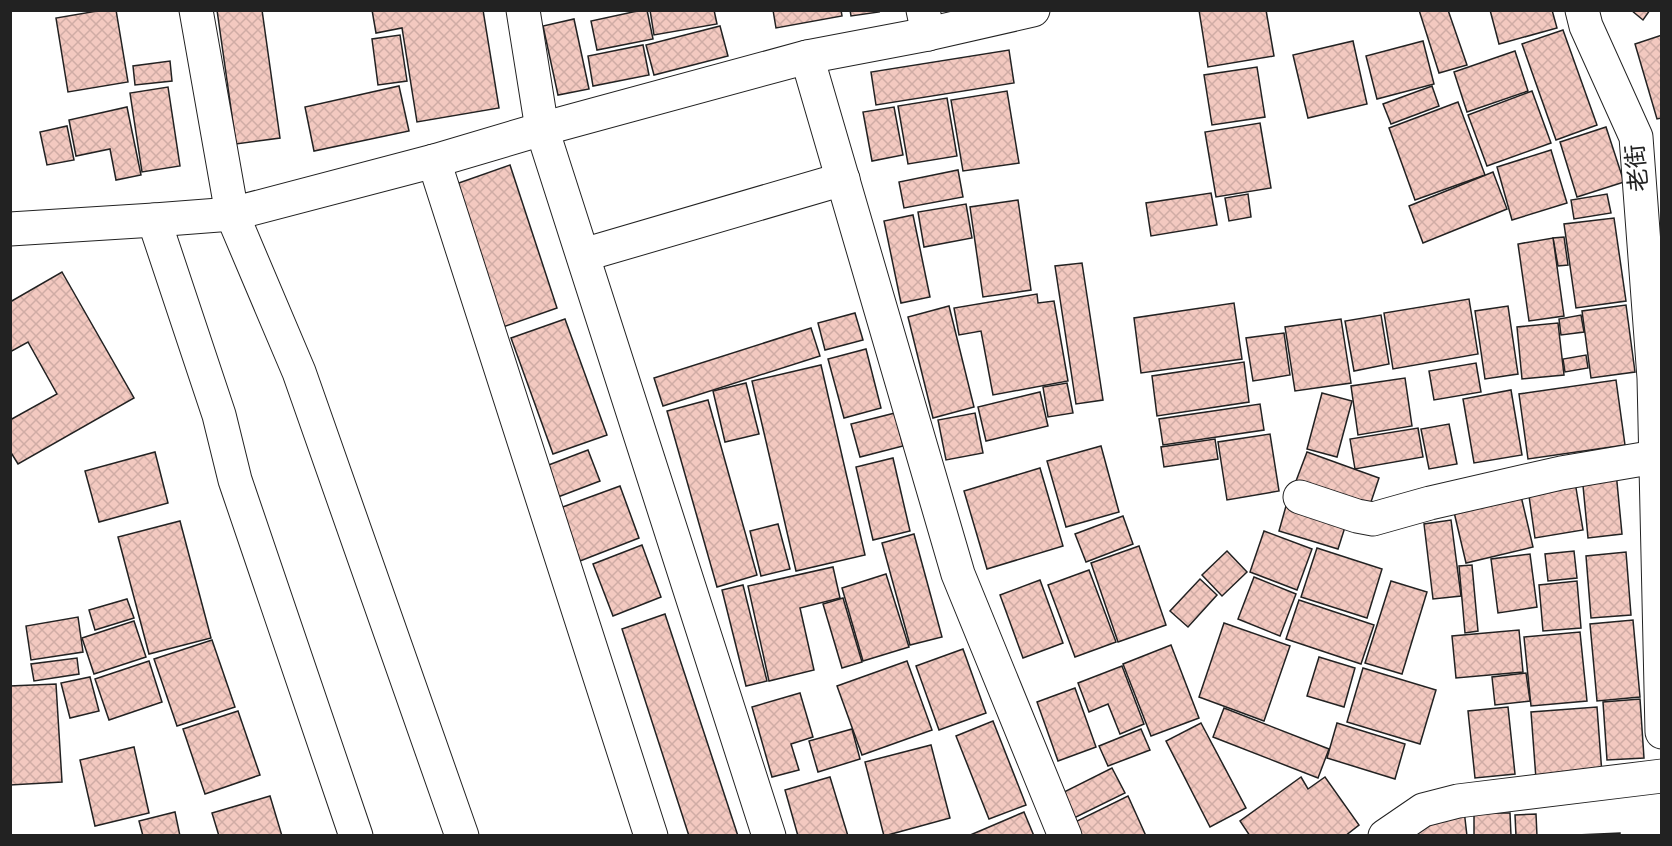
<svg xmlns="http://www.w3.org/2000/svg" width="1672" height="846" font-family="'Zilla Slab','Noto Sans SC',serif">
<defs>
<pattern id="building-cross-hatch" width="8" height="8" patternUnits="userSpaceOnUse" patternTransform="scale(1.5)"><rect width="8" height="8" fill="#f3c9c0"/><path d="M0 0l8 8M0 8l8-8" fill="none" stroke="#d0aca5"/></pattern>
</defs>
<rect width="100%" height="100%" fill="#fff"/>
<g fill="url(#building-cross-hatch)" stroke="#222" stroke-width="1.5">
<path d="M103,10H116L128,82L68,92L56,18Z"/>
<path d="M217,10H262L280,138L236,144Z"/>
<path d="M372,10H483L499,108L417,122L402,28L376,33Z"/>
<path d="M642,10H647L653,39L597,50L591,21Z"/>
<path d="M650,10H714L717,24L654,35Z"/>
<path d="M773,10H841L842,16L776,28Z"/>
<path d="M850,10H878L879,12L851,16Z"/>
<path d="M1199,10H1266L1274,56L1208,67Z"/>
<path d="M1419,10H1448L1467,65L1439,73Z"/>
<path d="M1490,10H1552L1557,28L1499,44Z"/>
<path d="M1631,10H1650L1643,20Z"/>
<path d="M574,19L589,89L558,95L543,26Z"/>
<path d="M720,26L728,56L654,75L646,45Z"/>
<path d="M1563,30L1597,125L1556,140L1522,44Z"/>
<path d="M400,35L407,81L378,85L372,39Z"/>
<path d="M1662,35V118L1657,119L1635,44Z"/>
<path d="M1353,41L1367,104L1308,118L1293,55Z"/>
<path d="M1423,41L1434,84L1377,99L1366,56Z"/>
<path d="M643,45L649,75L593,86L588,56Z"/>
<path d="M1009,50L1014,83L876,105L871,72Z"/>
<path d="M1515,51L1528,91L1467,112L1454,72Z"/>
<path d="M170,61L172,81L135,85L133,66Z"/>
<path d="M1257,67L1265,117L1212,125L1204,75Z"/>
<path d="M399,86L409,131L314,151L305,107Z"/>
<path d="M1432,86L1439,106L1391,124L1383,104Z"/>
<path d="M168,87L180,166L142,172L130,93Z"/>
<path d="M1007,91L1019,163L963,171L951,100Z"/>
<path d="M1532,91L1551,143L1487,166L1468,115Z"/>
<path d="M947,98L957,156L908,164L898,106Z"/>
<path d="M1458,102L1485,175L1415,200L1389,128Z"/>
<path d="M127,107L141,175L116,180L110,149L76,156L69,120Z"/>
<path d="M894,107L903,155L872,161L863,112Z"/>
<path d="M1260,123L1271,188L1216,197L1205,132Z"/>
<path d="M67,126L74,160L47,165L40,132Z"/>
<path d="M1606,127L1624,182L1577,197L1560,142Z"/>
<path d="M1551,150L1567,203L1512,220L1497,167Z"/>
<path d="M510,165L557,308L503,327L456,184Z"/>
<path d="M958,170L963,197L904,208L899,182Z"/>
<path d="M1493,172L1507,209L1423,243L1409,206Z"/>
<path d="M1211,193L1217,225L1151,236L1146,203Z"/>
<path d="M1248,194L1251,217L1229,221L1225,198Z"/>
<path d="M1607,194L1611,213L1574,219L1571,200Z"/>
<path d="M1018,200L1031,290L983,297L970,207Z"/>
<path d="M966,204L972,238L924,247L918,212Z"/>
<path d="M913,215L930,297L901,303L884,221Z"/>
<path d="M1614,218L1626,301L1576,308L1564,224Z"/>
<path d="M1564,237L1568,265L1558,266L1553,238Z"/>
<path d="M1553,238L1564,316L1529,321L1518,244Z"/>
<path d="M1082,263L1103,400L1076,404L1055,266Z"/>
<path d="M62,272L134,398L18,464L10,451V420L57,394L28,342L10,352V302Z"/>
<path d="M1037,294L1038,303L1054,301L1068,381L993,395L981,331L959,335L954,308Z"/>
<path d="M1469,299L1478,354L1393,369L1384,313Z"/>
<path d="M1234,303L1242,359L1141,373L1134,318Z"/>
<path d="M1626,305L1635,372L1591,378L1582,311Z"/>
<path d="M949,306L974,407L933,418L908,317Z"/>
<path d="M1508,306L1518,374L1485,379L1475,311Z"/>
<path d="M855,313L863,340L825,350L818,323Z"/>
<path d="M1381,315L1389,364L1354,371L1345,321Z"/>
<path d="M1581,315L1584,332L1561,335L1559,319Z"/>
<path d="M565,319L607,435L553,454L511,338Z"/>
<path d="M1341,319L1351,383L1295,391L1285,327Z"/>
<path d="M1558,323L1564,375L1522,379L1517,327Z"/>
<path d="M811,328L820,356L663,406L654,378Z"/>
<path d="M1284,333L1290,375L1253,381L1246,338Z"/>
<path d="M866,349L881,408L844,418L828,359Z"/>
<path d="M1586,355L1588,368L1565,372L1563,359Z"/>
<path d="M1244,362L1249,402L1157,416L1152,376Z"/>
<path d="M1476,363L1481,392L1434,400L1429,371Z"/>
<path d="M821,365L865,555L796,571L752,381Z"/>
<path d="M1405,378L1412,426L1358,435L1351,386Z"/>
<path d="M1616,380L1625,445L1528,459L1519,394Z"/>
<path d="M746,383L759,434L725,442L713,391Z"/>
<path d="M1067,383L1073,413L1048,417L1043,387Z"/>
<path d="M1511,390L1522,455L1474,463L1463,399Z"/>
<path d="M1040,392L1048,426L986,441L978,407Z"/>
<path d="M1322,393L1352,401L1337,457L1307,449Z"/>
<path d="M708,400L757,575L717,587L667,411Z"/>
<path d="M1260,404L1264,430L1163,445L1159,419Z"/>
<path d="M895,413L903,446L860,457L851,424Z"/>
<path d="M975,413L983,453L946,460L938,420Z"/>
<path d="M1449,424L1457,464L1429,469L1421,429Z"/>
<path d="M1418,428L1423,457L1355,469L1350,439Z"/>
<path d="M1270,434L1279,491L1227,500L1218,442Z"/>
<path d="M1215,439L1218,459L1164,467L1161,447Z"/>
<path d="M1101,446L1119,512L1066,527L1047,461Z"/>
<path d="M588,450L600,481L558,497L546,466Z"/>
<path d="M155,452L168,503L99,522L85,471Z"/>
<path d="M1307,452L1379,478L1369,508L1296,481Z"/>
<path d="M893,458L910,531L873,540L856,467Z"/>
<path d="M1040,468L1063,546L987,569L964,491Z"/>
<path d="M1616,472L1622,534L1588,538L1582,475Z"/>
<path d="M1575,482L1583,530L1535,538L1528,489Z"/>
<path d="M620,486L639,538L580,561L560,508Z"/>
<path d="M1521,496L1533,547L1466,563L1454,512Z"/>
<path d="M1286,506L1346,524L1338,549L1279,531Z"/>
<path d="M1123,516L1133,544L1086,562L1075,534Z"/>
<path d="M1451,520L1461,596L1433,599L1424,524Z"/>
<path d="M180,521L211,638L149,654L118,537Z"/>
<path d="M778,524L790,569L761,576L750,531Z"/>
<path d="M1264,531L1312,549L1297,590L1250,572Z"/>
<path d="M914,534L942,637L910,645L882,543Z"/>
<path d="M642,545L661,597L613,616L593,564Z"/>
<path d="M1139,546L1166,625L1118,642L1091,563Z"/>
<path d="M1317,548L1382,569L1367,618L1301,597Z"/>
<path d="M1227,551L1247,572L1222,596L1202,575Z"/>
<path d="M1574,551L1577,578L1548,581L1545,554Z"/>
<path d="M1626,552L1631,615L1591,618L1586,556Z"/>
<path d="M1530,554L1537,607L1498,613L1491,559Z"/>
<path d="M1472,565L1478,631L1465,633L1459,566Z"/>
<path d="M833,567L840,598L800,608L814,670L769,681L748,586Z"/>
<path d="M1089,570L1116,642L1075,657L1048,585Z"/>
<path d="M886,574L909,647L863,661L842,588Z"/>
<path d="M1254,577L1296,594L1280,636L1238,619Z"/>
<path d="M1200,579L1217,595L1188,627L1170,611Z"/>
<path d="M1040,580L1063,643L1023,658L1000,595Z"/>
<path d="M1391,581L1427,592L1402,674L1365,663Z"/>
<path d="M1577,581L1581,628L1543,631L1539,585Z"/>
<path d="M743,585L767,681L746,686L722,590Z"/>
<path d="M843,598L862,662L842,668L823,604Z"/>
<path d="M127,599L134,618L95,630L89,610Z"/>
<path d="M1299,600L1374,625L1361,664L1286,639Z"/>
<path d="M665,614L738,836H689L622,629Z"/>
<path d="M78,617L83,652L31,660L26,626Z"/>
<path d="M1633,620L1640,697L1597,701L1590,624Z"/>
<path d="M134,621L146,657L94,674L82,638Z"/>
<path d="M1224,623L1290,646L1264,721L1199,697Z"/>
<path d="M1519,630L1523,672L1456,678L1452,636Z"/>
<path d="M1580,632L1587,701L1531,706L1524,637Z"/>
<path d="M212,640L235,707L177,726L154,659Z"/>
<path d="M1171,645L1199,718L1151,736L1123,664Z"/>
<path d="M963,649L986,713L939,730L916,666Z"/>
<path d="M1319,657L1355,668L1344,707L1307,696Z"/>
<path d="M77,658L79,674L34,681L31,664Z"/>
<path d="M149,661L162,702L109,720L95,679Z"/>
<path d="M907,661L932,730L862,755L837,686Z"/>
<path d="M1122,666L1144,724L1120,734L1108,704L1089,712L1078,683Z"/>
<path d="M1363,668L1436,690L1420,744L1347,722Z"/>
<path d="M1526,673L1530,701L1495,705L1492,677Z"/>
<path d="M90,677L99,711L70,718L61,683Z"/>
<path d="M56,684L62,782L10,785V686Z"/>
<path d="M1075,688L1096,747L1058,761L1037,702Z"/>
<path d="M800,693L813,737L791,744L799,770L772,777L752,707Z"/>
<path d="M1640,699L1644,758L1607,760L1603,702Z"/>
<path d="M1508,707L1515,774L1475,778L1468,711Z"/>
<path d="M1597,707L1602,774L1536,779L1531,712Z"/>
<path d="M1224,708L1329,749L1318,778L1213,737Z"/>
<path d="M238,711L260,775L205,794L183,729Z"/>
<path d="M993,721L1026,805L989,819L956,736Z"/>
<path d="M1201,723L1246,808L1210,827L1166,741Z"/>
<path d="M1337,723L1405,744L1395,779L1327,758Z"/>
<path d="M852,729L860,759L818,772L809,741Z"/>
<path d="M1141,729L1150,750L1108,766L1099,746Z"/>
<path d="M931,745L950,818L884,836L865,762Z"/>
<path d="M134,747L149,813L95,826L80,760Z"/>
<path d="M1112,768L1125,793L1072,819L1060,794Z"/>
<path d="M830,777L848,836H798L785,790Z"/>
<path d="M1301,777L1308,789L1325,777L1359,825L1345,836H1250L1240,821Z"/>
<path d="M270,796L282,836H219L212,813Z"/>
<path d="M1128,796L1146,836H1081L1075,822Z"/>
<path d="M1464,810L1467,836H1411L1433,819Z"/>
<path d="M175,812L180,836H143L139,821Z"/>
<path d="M1024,812L1034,836H968Z"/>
<path d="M1474,813H1510L1511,836H1474Z"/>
<path d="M1536,814L1537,836H1516L1515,815Z"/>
<path d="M1620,833V836H1579L1578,835Z"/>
</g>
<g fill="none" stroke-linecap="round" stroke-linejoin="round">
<g stroke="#222" stroke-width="35">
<g id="street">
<path d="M196,10L232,214L299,372L462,836"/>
<path d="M523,10L542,129L769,836"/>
<path d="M923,10L928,34"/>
<path d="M807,57L958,574L1065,836"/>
<path d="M434,161L651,836"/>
<path d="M154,220L219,415L235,480L356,836"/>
<path d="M583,255L843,179"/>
<path d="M1300,497L1357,516L1373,519L1430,503L1561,473L1655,457"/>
<path d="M1385,836L1423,810L1458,801L1662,776"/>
</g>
</g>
<g stroke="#222" stroke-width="35">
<g id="secondary">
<path d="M1582,10L1586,26L1636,137L1654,378L1662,732"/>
<path d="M10,229L154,220L232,214L434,161L542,129L807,57L928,34L1033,10"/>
</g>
</g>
<use href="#street" stroke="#fff" stroke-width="33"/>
<use href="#secondary" stroke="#fff" stroke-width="33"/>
</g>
<g text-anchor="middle" stroke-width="4.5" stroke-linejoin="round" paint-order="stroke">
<g font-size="24" fill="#222" stroke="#fff">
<text transform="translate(1637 168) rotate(-96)" y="8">老街</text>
</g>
</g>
<rect width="1672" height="846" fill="none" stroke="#222222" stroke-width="24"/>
</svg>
